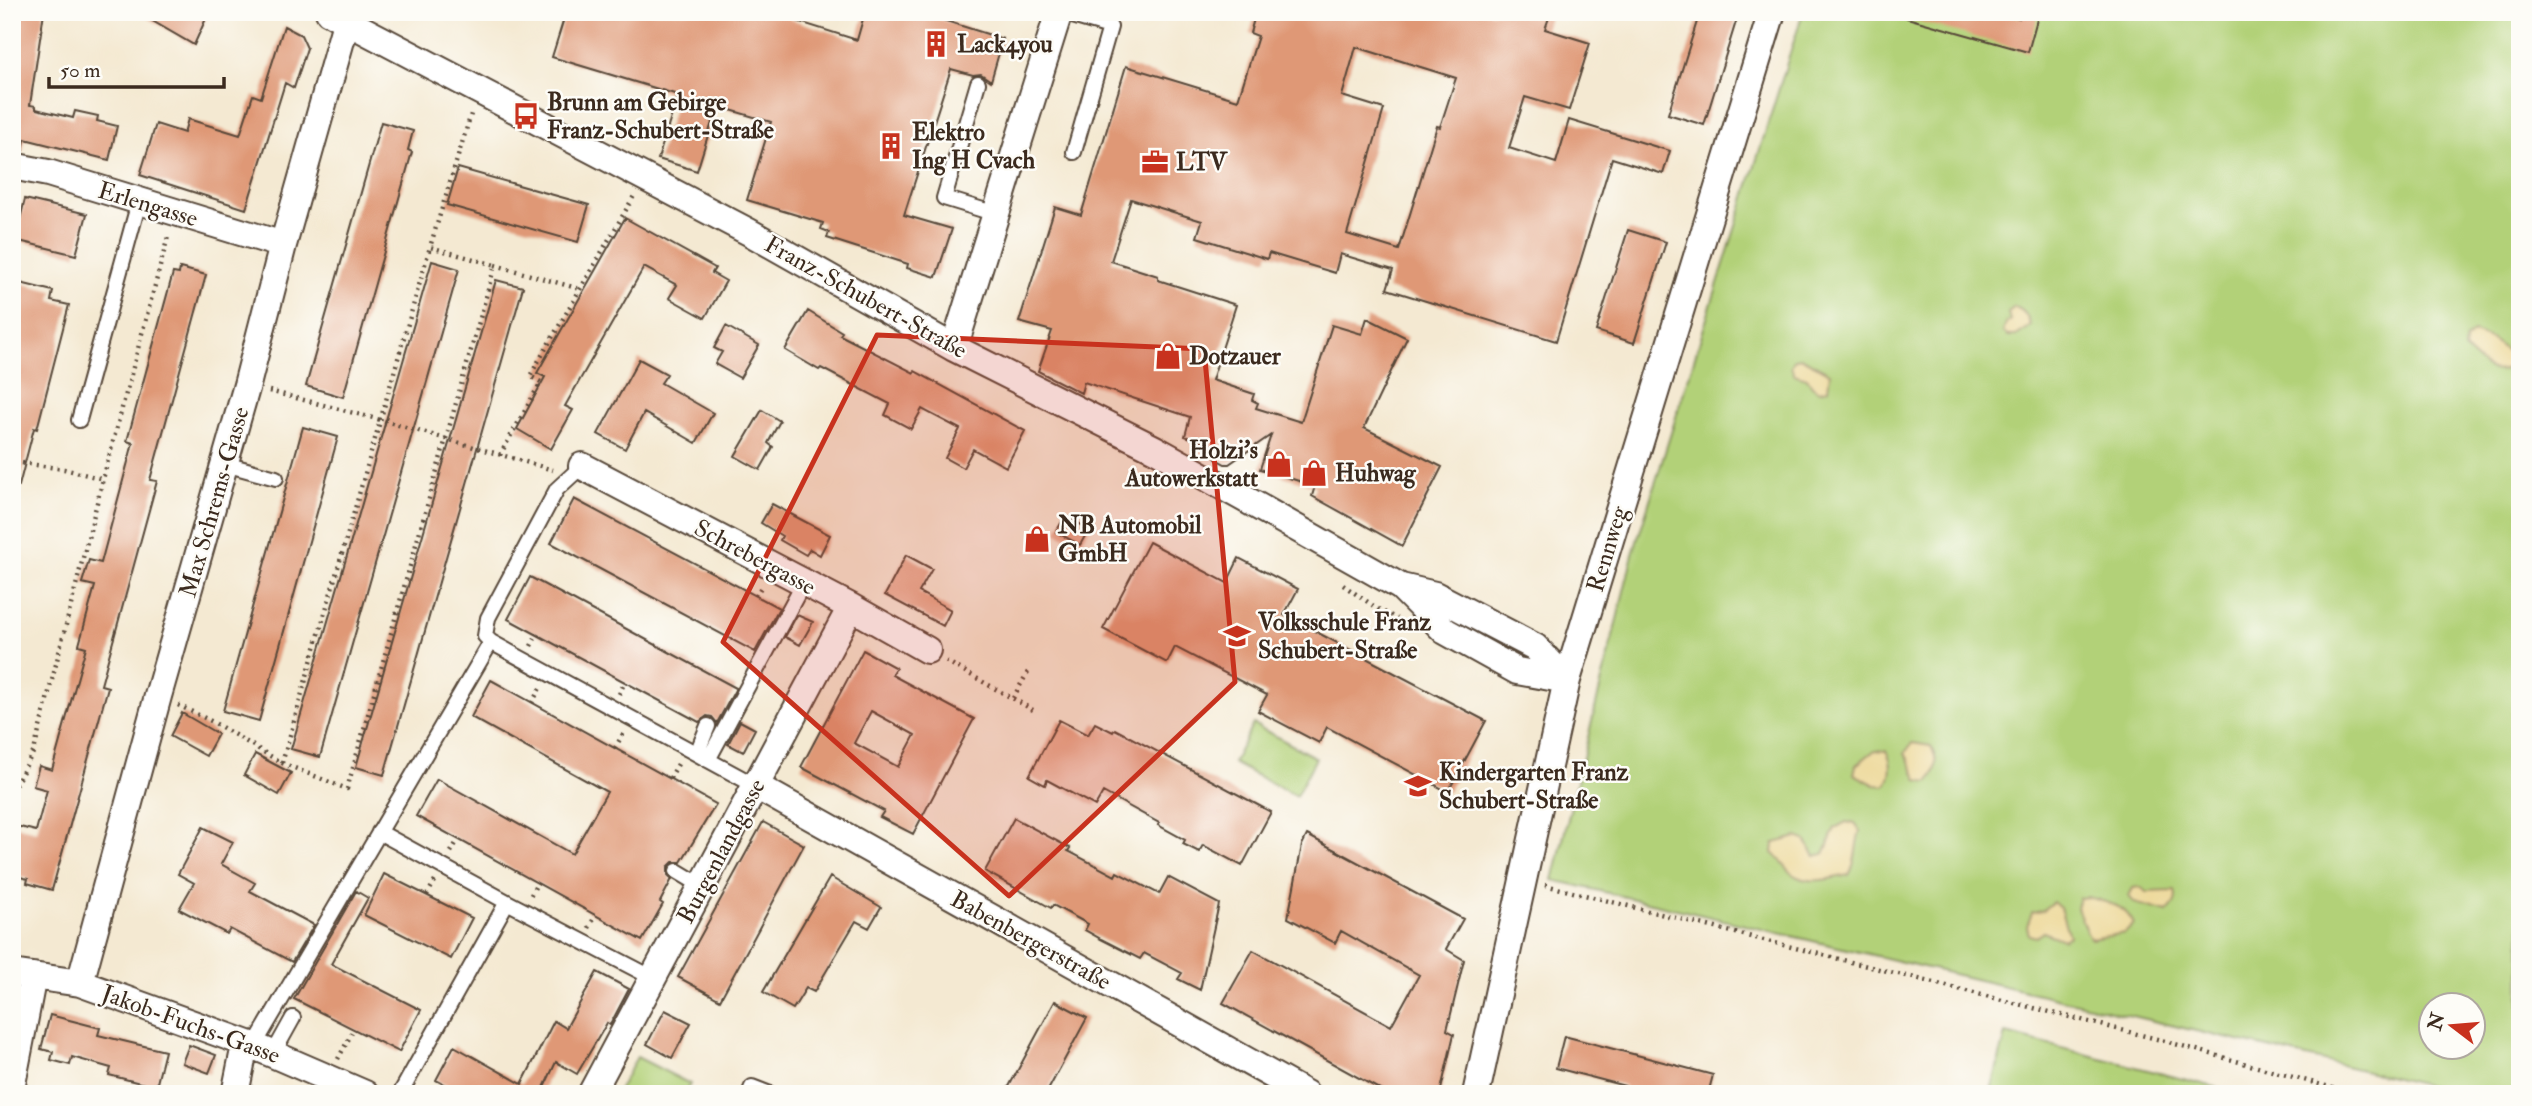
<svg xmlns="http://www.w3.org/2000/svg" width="2532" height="1106" font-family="'IM FELL Double Pica',serif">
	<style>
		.green { fill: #b2d178; stroke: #767e4b; stroke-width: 2; fill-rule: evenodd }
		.sand { fill: #eeda9e; stroke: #94825e; stroke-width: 2 }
		.building { fill: #df9876; fill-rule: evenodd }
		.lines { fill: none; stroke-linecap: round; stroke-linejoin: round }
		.service-casing { stroke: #574739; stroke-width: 18 }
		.minor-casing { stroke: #574739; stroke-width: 30 }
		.path { stroke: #574739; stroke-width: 4.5; stroke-dasharray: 2 5; stroke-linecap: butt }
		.service { stroke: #fff; stroke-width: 14 }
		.minor { stroke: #fff; stroke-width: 26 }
		.marked { fill: #c8321e; fill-opacity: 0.2; stroke: #c8321e; stroke-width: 5; stroke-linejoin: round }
		.labels { text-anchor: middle; stroke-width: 5; stroke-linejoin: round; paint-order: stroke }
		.poi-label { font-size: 24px; font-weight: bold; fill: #3b2a1e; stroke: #fdfcf7; text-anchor: start }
		.street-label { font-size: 24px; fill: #3b2a1e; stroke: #fdfcf7 }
	</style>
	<rect width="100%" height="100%" fill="#fdfcf7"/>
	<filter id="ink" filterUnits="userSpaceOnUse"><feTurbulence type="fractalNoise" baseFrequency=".0143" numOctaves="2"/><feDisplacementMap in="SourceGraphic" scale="14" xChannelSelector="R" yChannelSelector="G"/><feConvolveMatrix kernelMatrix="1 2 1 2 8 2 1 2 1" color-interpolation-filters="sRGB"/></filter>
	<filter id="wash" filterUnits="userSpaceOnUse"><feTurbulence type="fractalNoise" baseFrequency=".00686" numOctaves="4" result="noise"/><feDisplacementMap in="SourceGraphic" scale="28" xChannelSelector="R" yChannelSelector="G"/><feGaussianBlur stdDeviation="1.57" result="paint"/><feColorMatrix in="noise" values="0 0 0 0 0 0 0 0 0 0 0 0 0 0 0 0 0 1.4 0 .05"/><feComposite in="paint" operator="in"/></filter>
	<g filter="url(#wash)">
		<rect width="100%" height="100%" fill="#f4e9d2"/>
		<path class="green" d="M1803 12H2520V1094H2464L1553 880 1633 554ZM2430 1004H2472V1046H2430Z
			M1253 724 1316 758 1296 796 1233 763Z
			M2006 1034 2242 1094H1990Z
			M637 1057 690 1084 685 1094H616Z"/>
		<path class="sand" d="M2014 307C2024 309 2028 317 2031 326L2016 336H2008L2003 332 2006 323 2010 321 2008 313Z
			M2474 333 2492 340 2507 351 2520 347V378L2514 377 2508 369C2486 376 2479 361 2464 349L2465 340Z
			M1802 358 1830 373 1828 389 1819 391 1812 386 1807 378 1794 374 1791 366 1795 359Z
			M1912 743 1931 746C1938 760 1938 771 1928 782L1918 780 1905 753Z
			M1875 750 1886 751C1893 761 1892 777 1885 786L1875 785 1854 774 1856 765Z
			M1846 822 1855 824 1860 831C1855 845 1857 863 1849 875 1833 878 1807 886 1793 874 1786 868 1781 859 1773 853L1774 843 1797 837 1805 840 1815 856 1824 854 1835 828Z
			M2140 887 2147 892 2175 891C2178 901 2173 905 2167 912L2134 903 2129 896 2133 888Z
			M2088 897C2110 904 2123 903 2134 924L2125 933 2091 939C2083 930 2083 918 2076 907L2079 898Z
			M2053 902 2060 908 2069 936 2063 940 2043 932 2036 937 2029 935 2027 926 2032 913 2041 911Z"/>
		<g id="blocks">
			<path class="building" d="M12 12H44L30 105 36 106V109L73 118 75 111 98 116 97 121 117 126 109 160 25 139 23 151 12 150Z
				M137 12H209L194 45Z
				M566 12H793L790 19 857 40 865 12H932L930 16 1003 39 991 81 981 74 973 75 951 69 904 215 952 229 936 277 907 268 908 264 827 238 829 232 821 229 823 223 747 200 771 122 717 106 697 171 658 159 678 95 552 57Z
				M1256 12H1551L1545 29 1590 43 1569 110 1525 97 1509 148 1556 163 1569 120 1670 151 1663 174 1612 158 1556 341 1387 289 1393 270 1340 254 1335 273 1269 253 1267 259 1197 237 1202 221 1131 199 1111 261 1158 276V280L1236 305 1212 380 1254 394 1252 400 1258 403 1256 408 1301 422 1332 325 1362 334 1367 318 1407 338 1364 428 1442 467 1402 546 1312 496 1315 486 1260 469 1271 435 1229 464H1225L1216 459 1210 444 1185 436 1190 417 1084 382 1081 393 1038 371 1052 331 1019 322 1055 207 1081 215 1126 66 1238 100 1258 36 1250 33ZM1356 47 1456 78 1440 127 1437 126 1399 250 1347 234 1384 109 1342 96Z
				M1700 12H1739L1704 125 1668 114Z
				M1908 12H2000L2019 18 2020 12H2039L2028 52 1907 18Z
				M284 26 301 35 307 48 294 88 285 83 246 209 140 175 156 124 184 133 188 119 240 135 253 95 261 98Z
				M381 122 413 131 408 150 412 152 343 397 306 386Z
				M458 168 589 205 578 242 447 205Z
				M25 199 87 214 76 255 15 240Z
				M625 218 715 268 712 273 726 281 705 318 669 298 677 285 644 267 565 406 573 410 551 449 517 429 545 377 537 373Z
				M1628 230 1666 242 1634 343 1596 331Z
				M432 261 459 269 320 757 291 749Z
				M180 268 206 275 150 480 157 481 101 685 108 687 52 890 27 883 28 879 12 875V839L16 826 36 831 47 790 33 786 39 766 52 770 86 647 79 645 95 586 82 583 89 560 101 563 133 443 127 441 173 273 179 274Z
				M496 280 523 287 384 775 356 767Z
				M12 281 53 291 51 301 69 305 37 429 34 428 19 486 12 485Z
				M808 311 842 332 840 335 914 373 915 371 1025 431 1006 467 973 449 963 468 945 458 960 429 922 409 911 429 885 415 890 404 821 368 819 370 785 350Z
				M726 326 759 345 740 378 715 364 722 352 714 348Z
				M639 359 667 374 661 383 713 413 696 443 644 413 625 449 598 434Z
				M762 410 780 421 768 443 773 447 760 470 735 456Z
				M303 427 338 437 259 721 223 711Z
				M574 499 779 608 755 652 551 543Z
				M772 504 830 535 820 555 810 549 806 555 780 540 782 536 761 523Z
				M1065 516 1089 529 1080 545 1056 532Z
				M1149 542 1227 583 1239 558 1298 589 1284 615 1486 721 1448 792 1327 727 1319 743 1258 711 1267 695 1175 647 1167 663 1103 629Z
				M906 555 932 569 919 592 951 610 943 626 885 595Z
				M530 577 736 688 717 723 712 717 707 716 699 722 508 619Z
				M797 615 813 622 800 645 785 637Z
				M863 650 896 668 892 675 974 719 913 834 880 817 884 811 801 767ZM871 711 915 735 898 767 854 743Z
				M491 680 716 804 681 862H673L668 867V875L672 879 660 902 663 904 642 941 416 816 437 779 572 854 607 792 471 717Z
				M182 713 218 734 206 756 170 736Z
				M1059 720 1088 735 1095 723 1113 732 1115 729 1271 812 1242 866 1203 845 1199 852 1183 844 1185 840 1158 825 1159 823 1103 792 1095 806 1047 780 1045 785 1029 776Z
				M740 721 755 729 743 752 728 744Z
				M255 754 291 773 279 795 244 775Z
				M1014 818 1070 848 1068 851 1115 876 1117 872 1159 894 1168 877 1219 904 1200 990 1178 979 1182 973 1144 953 1140 959 1101 939 1085 930 1088 924 1053 905 1051 908 985 871Z
				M763 822 804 845 720 1000 678 977Z
				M203 827 233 842 221 864 255 883 250 891 314 925 292 962 230 929 227 934 179 909 194 883 178 874Z
				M1307 835 1463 919 1446 949 1464 960 1447 1030 1454 1034 1440 1094H1388L1223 1003 1253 950 1391 1026 1419 975 1341 931 1335 943 1288 918 1302 845Z
				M384 874 472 918 451 959 364 915Z
				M830 877 881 907 869 928 856 921 814 992 806 988 793 1009 763 992Z
				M356 891 368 898 331 964 421 1010 399 1052 294 999Z
				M597 972 629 989 610 1025 607 1023 577 1074 556 1062 541 1094H450L447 1086 436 1080 454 1046 522 1084 554 1021 566 1028Z
				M1055 1001 1087 1018 1046 1094H1005Z
				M665 1010 691 1023 672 1058 647 1044Z
				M50 1015 100 1028 98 1035 165 1051 156 1087 109 1075 111 1068 72 1057 70 1065 51 1060 53 1052 41 1049Z
				M1564 1036 1713 1075 1708 1094H1623L1625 1086 1556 1068Z
				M189 1045 216 1055 209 1073 182 1063Z"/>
		</g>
	</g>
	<g filter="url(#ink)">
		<use href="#blocks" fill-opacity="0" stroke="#574739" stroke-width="2"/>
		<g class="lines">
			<defs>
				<path id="service" d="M1059 12 1110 27 1074 152
					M978 83 944 198 996 214
					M79 420 139 202
					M225 464 276 478
					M491 642 485 636 488 618 557 489 582 466
					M697 753 708 726
					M708 760 804 582
					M379 832 507 902 400 1094
					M677 871 702 886
					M507 902 653 978
					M254 1046 491 642 756 786
					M273 1054 293 1018
					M749 1094 752 1087 770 1094"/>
				<path id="minor" d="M329 12 749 232 954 348 1155 449 1245 499 1401 587 1445 631 1517 671 1567 680
					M12 166 48 173 283 245
					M954 348 1059 12
					M582 466 851 607 927 650
					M1401 587 1435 595 1535 647 1567 680
					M756 786 1306 1094
					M12 973 80 983 254 1046 365 1094
					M80 983 158 696 247 385 283 245 349 12
					M12 1084 33 976
					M235 1094 245 1045
					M591 1094 851 607
					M1476 1094 1567 680 1772 12"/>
			</defs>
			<use href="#service" class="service-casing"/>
			<use href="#minor" class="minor-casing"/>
			<path class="path" d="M495 265 580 289
				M269 391 381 420 553 470
				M500 455 541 382 530 376 634 196
				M15 462 64 469 103 479
				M1343 585 1378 609 1397 619
				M756 596 762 585
				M531 646 537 635
				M946 661 1033 710
				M619 694 625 682
				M1013 698 1029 670
				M532 703 540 688
				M178 705 213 722 282 763 347 789 495 265 430 247 471 114
				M615 748 623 734
				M282 763 430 247
				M670 778 678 764
				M12 791 34 751 103 479 169 233
				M451 852 458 840
				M1545 885 2161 1040 2354 1094
				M427 895 435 881
				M531 895 537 883
				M589 928 595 916
				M338 1059 354 1029"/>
			<use href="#service" class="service"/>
			<use href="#minor" class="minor"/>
		</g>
	</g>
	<path class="marked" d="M877 335 1204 349 1235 682 1009 896 723 642Z"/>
	<defs>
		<symbol id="building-bare" viewBox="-9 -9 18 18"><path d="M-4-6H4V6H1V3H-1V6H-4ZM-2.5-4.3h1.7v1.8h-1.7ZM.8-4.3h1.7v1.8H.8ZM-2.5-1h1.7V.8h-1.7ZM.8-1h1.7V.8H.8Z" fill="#c8321e" stroke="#fdfcf7" stroke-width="2.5" paint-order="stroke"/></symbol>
		<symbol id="bus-bare" viewBox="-9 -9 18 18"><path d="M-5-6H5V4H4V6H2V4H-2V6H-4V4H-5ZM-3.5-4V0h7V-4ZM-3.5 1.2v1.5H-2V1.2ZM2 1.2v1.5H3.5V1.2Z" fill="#c8321e" stroke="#fdfcf7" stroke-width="2.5" paint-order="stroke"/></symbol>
		<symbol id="office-bare" viewBox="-9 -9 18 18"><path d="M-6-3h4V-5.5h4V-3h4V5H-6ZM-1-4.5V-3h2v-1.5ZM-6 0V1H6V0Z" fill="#c8321e" stroke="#fdfcf7" stroke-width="2.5" paint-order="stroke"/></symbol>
		<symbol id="shop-bare" viewBox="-9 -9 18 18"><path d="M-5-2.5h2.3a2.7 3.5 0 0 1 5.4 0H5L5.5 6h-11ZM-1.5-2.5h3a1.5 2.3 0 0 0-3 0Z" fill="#c8321e" stroke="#fdfcf7" stroke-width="2.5" paint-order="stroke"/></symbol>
		<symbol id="school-bare" viewBox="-9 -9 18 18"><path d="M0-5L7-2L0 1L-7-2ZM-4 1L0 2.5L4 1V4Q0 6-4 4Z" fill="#c8321e" stroke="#fdfcf7" stroke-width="2.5" paint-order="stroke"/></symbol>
	</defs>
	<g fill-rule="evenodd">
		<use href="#building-bare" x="917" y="25" width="38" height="38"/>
		<use href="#bus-bare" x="507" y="97" width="38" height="38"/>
		<use href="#building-bare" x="872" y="127" width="38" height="38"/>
		<use href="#office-bare" x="1136" y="143" width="38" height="38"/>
		<use href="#shop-bare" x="1149" y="337" width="38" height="38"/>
		<use href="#shop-bare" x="1260" y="445" width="38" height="38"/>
		<use href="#shop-bare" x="1295" y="454" width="38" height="38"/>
		<use href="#shop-bare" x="1018" y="520" width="38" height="38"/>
		<use href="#school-bare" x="1218" y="617" width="38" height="38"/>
		<use href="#school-bare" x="1399" y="767" width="38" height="38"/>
	</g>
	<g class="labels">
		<g class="poi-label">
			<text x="957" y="52">Lack4you</text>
			<text x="547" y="110">Brunn am Gebirge<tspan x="547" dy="28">Franz-Schubert-Straße</tspan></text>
			<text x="912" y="140">Elektro<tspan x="912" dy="28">Ing H Cvach</tspan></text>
			<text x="1176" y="170">LTV</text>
			<text x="1189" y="364">Dotzauer</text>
			<text x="1258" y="458" text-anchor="end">Holzi's<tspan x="1258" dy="28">Autowerkstatt</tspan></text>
			<text x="1335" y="481">Huhwag</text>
			<text x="1058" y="533">NB Automobil<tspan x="1058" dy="28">GmbH</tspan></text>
			<text x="1258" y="630">Volksschule Franz<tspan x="1258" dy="28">Schubert-Straße</tspan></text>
			<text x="1439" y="780">Kindergarten Franz<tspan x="1439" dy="28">Schubert-Straße</tspan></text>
		</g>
		<g class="street-label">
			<text transform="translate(148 204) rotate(17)" y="8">Erlengasse</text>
			<text transform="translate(866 297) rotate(29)" y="8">Franz-Schubert-Straße</text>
			<text transform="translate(214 502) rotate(-74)" y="8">Max Schrems-Gasse</text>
			<text transform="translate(1607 549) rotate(-73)" y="8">Rennweg</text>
			<text transform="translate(755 557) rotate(28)" y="8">Schrebergasse</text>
			<text transform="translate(721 851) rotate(-62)" y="8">Burgenlandgasse</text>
			<text transform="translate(1031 940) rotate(29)" y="8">Babenbergerstraße</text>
			<text transform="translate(191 1024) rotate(20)" y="8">Jakob-Fuchs-Gasse</text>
		</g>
	</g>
	<rect width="2532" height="1106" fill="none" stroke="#fdfcf7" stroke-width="42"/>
	<g transform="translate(2452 1026) rotate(286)"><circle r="33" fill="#fdfcf7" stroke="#afa8a0" stroke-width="2"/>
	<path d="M0-5L12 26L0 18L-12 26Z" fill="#c8321e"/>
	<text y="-10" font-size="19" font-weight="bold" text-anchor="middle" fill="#3b2a1e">N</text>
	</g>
	<path d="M49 77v10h175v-10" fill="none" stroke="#3b2a1e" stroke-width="3.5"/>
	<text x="60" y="77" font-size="21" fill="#3b2a1e" stroke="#fdfcf7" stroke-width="5" paint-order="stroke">50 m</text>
</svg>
